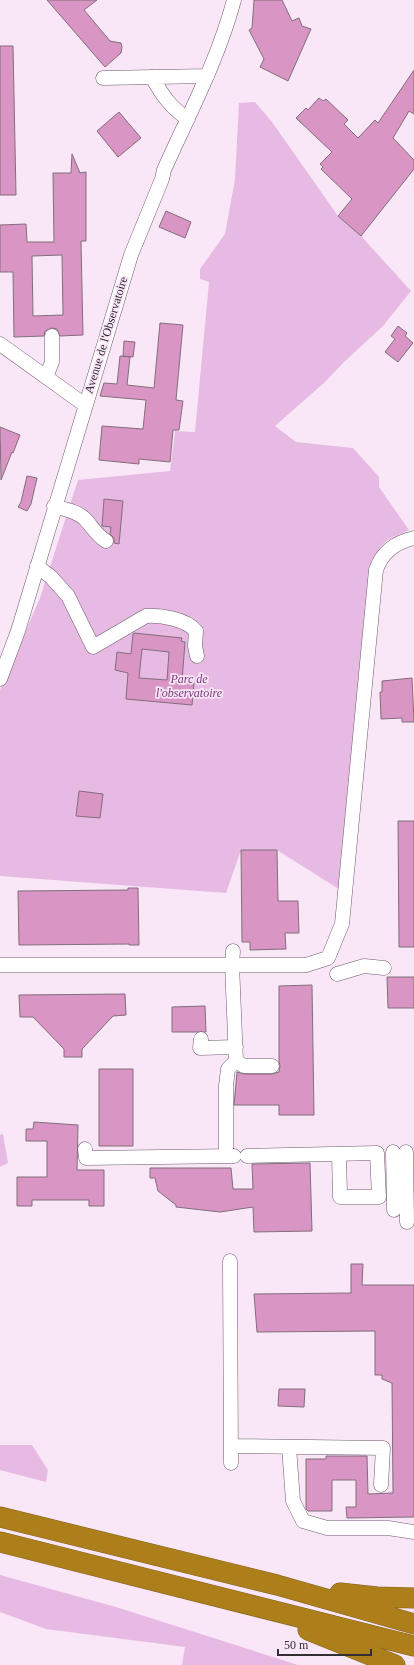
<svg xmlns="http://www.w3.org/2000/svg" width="414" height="1665" font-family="'Times New Roman',serif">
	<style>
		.green { fill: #e7bae4 }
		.building { fill: #d995c3; stroke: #826e7b; fill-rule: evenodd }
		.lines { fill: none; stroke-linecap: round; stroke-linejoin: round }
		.minor-casing { stroke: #6c5c6b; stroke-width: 15 }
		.highway-casing { stroke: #836223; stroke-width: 21 }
		.minor { stroke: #fff; stroke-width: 14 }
		.highway { stroke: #ad7f1a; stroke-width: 20 }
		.labels { text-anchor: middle; stroke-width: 3.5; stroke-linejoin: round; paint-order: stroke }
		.street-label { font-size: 12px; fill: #342d34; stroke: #f9e6f7 }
		.park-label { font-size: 12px; font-style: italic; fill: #7a3679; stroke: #f9e6f7 }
	</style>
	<rect width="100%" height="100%" fill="#f9e6f7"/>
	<path class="green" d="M255 102 272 122 338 216 361 236 411 291 383 326 344 362 325 382 275 426 296 442 353 448 379 477V487L409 530C384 541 378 542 372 571L345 893 277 850H241L226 893 0 876V690L40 598 78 480 170 471 175 431 195 432 209 282 200 279V269L225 234 235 179 239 103Z
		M3 1134 8 1163 0 1167V1135Z
		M0 1445H32L48 1470 46 1482 0 1470Z
		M0 1575 116 1607 298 1665H182L185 1647 46 1629 0 1612Z"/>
	<path class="building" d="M47 0H97L84 10 110 41 121 43 122 47 121 53 105 67Z
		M254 0H282L292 21 299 18 302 26 311 29 288 81 260 67 264 59 249 30 252 28Z
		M0 46H13L16 195H0Z
		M414 70V114L409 111 393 138 414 160V169L361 236 338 216 352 199 321 169 323 167 320 164 332 152 296 118 306 108 308 110 319 98 323 101 326 99 348 120 344 124 358 138 375 120 378 123Z
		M119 112 141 138 118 157 97 131Z
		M72 154 80 173 86 172V241H81L83 335 60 336 57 329 52 328 45 331 44 336 14 337 13 272H0V225L26 224 27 242H54L53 173H71ZM62 255 63 315 33 316 32 256Z
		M166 211 191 222 185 238 159 227Z
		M160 323 183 325 176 400 183 401 179 430H173L170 462 139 459V464L99 460 102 426 143 429 146 400 100 396 104 383 117 384 120 356 130 357 127 385 154 388Z
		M398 326 407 333 405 336 413 343 398 362 385 352 395 339 391 336Z
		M124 341 135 342 133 357 123 356Z
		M0 427 20 435 13 453 12 452 1 480Z
		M27 476 37 478 31 504 27 511 18 507 21 502Z
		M104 499 123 501 119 544 114 543V538L110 534 111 527 102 526Z
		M134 633 182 638 181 641 185 642 182 681 194 682 192 705 126 699 128 673 115 670 117 652 131 654 133 634ZM142 649 169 652 167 680 139 678Z
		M412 678 414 722H402V718L381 719 380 692H382V681Z
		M79 791 103 794 100 818 76 816Z
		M398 821H414V947H399Z
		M241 850H277L278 901H298L299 933H285L286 949 250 950V942H242Z
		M128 888H138L139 945H129V944L19 945 18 891 128 890Z
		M387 977H414V1008H388Z
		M312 985 314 1115H279V1105H234L237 1072 244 1074H272L279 1072 280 1066 279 1061V986Z
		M125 994 126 1015 113 1016 82 1049V1057H64V1049L33 1017H20L19 995Z
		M205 1006 206 1032H172V1007Z
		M99 1069H133V1146H99Z
		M34 1122 78 1125 77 1170H104V1206H89V1200H32V1206H17V1177H47V1141H26V1129H33Z
		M310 1163 312 1231 254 1232 253 1207 220 1212 176 1207V1205L158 1191 155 1178H150V1168H231L233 1189H253L252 1164Z
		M351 1264H363L362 1285H414V1517L347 1518 346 1507H356V1480H332V1511H308L306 1509V1459H326V1456H367L368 1494 393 1493 392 1383 382 1379V1375H375V1331L257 1332 254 1294 351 1293Z
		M279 1389H305L304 1407 278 1406Z"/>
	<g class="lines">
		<defs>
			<path id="minor" d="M152 77C162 95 171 108 188 119
				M103 78 207 76
				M0 344 85 405
				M46 377 52 362V336
				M54 506C64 509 76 511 84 518 92 526 96 535 106 541
				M37 566 51 577 68 596 93 647 146 616C161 615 186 619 196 631L195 646 197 656
				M0 679 18 631 131 255 162 179 164 170C189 114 218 60 234 0
				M0 965H306L328 958 342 924 376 570C382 552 396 542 414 538
				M337 974 364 966 384 968
				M201 1039 200 1048 236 1047
				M236 1061 244 1066H272
				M85 1149 86 1158 234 1156
				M393 1152 394 1210
				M406 1152 407 1222
				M226 1156V1086L228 1069 236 1061 232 964 233 951
				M247 1156 377 1153 379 1197H340L339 1154
				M230 1261 231 1463
				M231 1446 383 1448 381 1485
				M289 1447 293 1501 303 1521 327 1528H388L414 1532"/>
			<path id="highway" d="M0 1517 277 1585 414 1624
				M0 1542 414 1646
				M340 1593 377 1597 414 1598
				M308 1630 395 1665"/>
		</defs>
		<use href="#minor" class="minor-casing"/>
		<use href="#highway" class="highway-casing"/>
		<use href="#minor" class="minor"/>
		<use href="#highway" class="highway"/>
	</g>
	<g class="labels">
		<g class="street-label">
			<text transform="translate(106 335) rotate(-73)" y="4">Avenue de l'Observatoire</text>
		</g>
		<g class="park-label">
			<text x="189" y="683">Parc de<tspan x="189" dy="14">l'observatoire</tspan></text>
		</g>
	</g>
	<path d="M278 1649v6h93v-6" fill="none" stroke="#342d34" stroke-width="2"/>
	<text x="284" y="1649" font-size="12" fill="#342d34" stroke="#f9e6f7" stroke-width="3" paint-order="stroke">50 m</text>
</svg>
